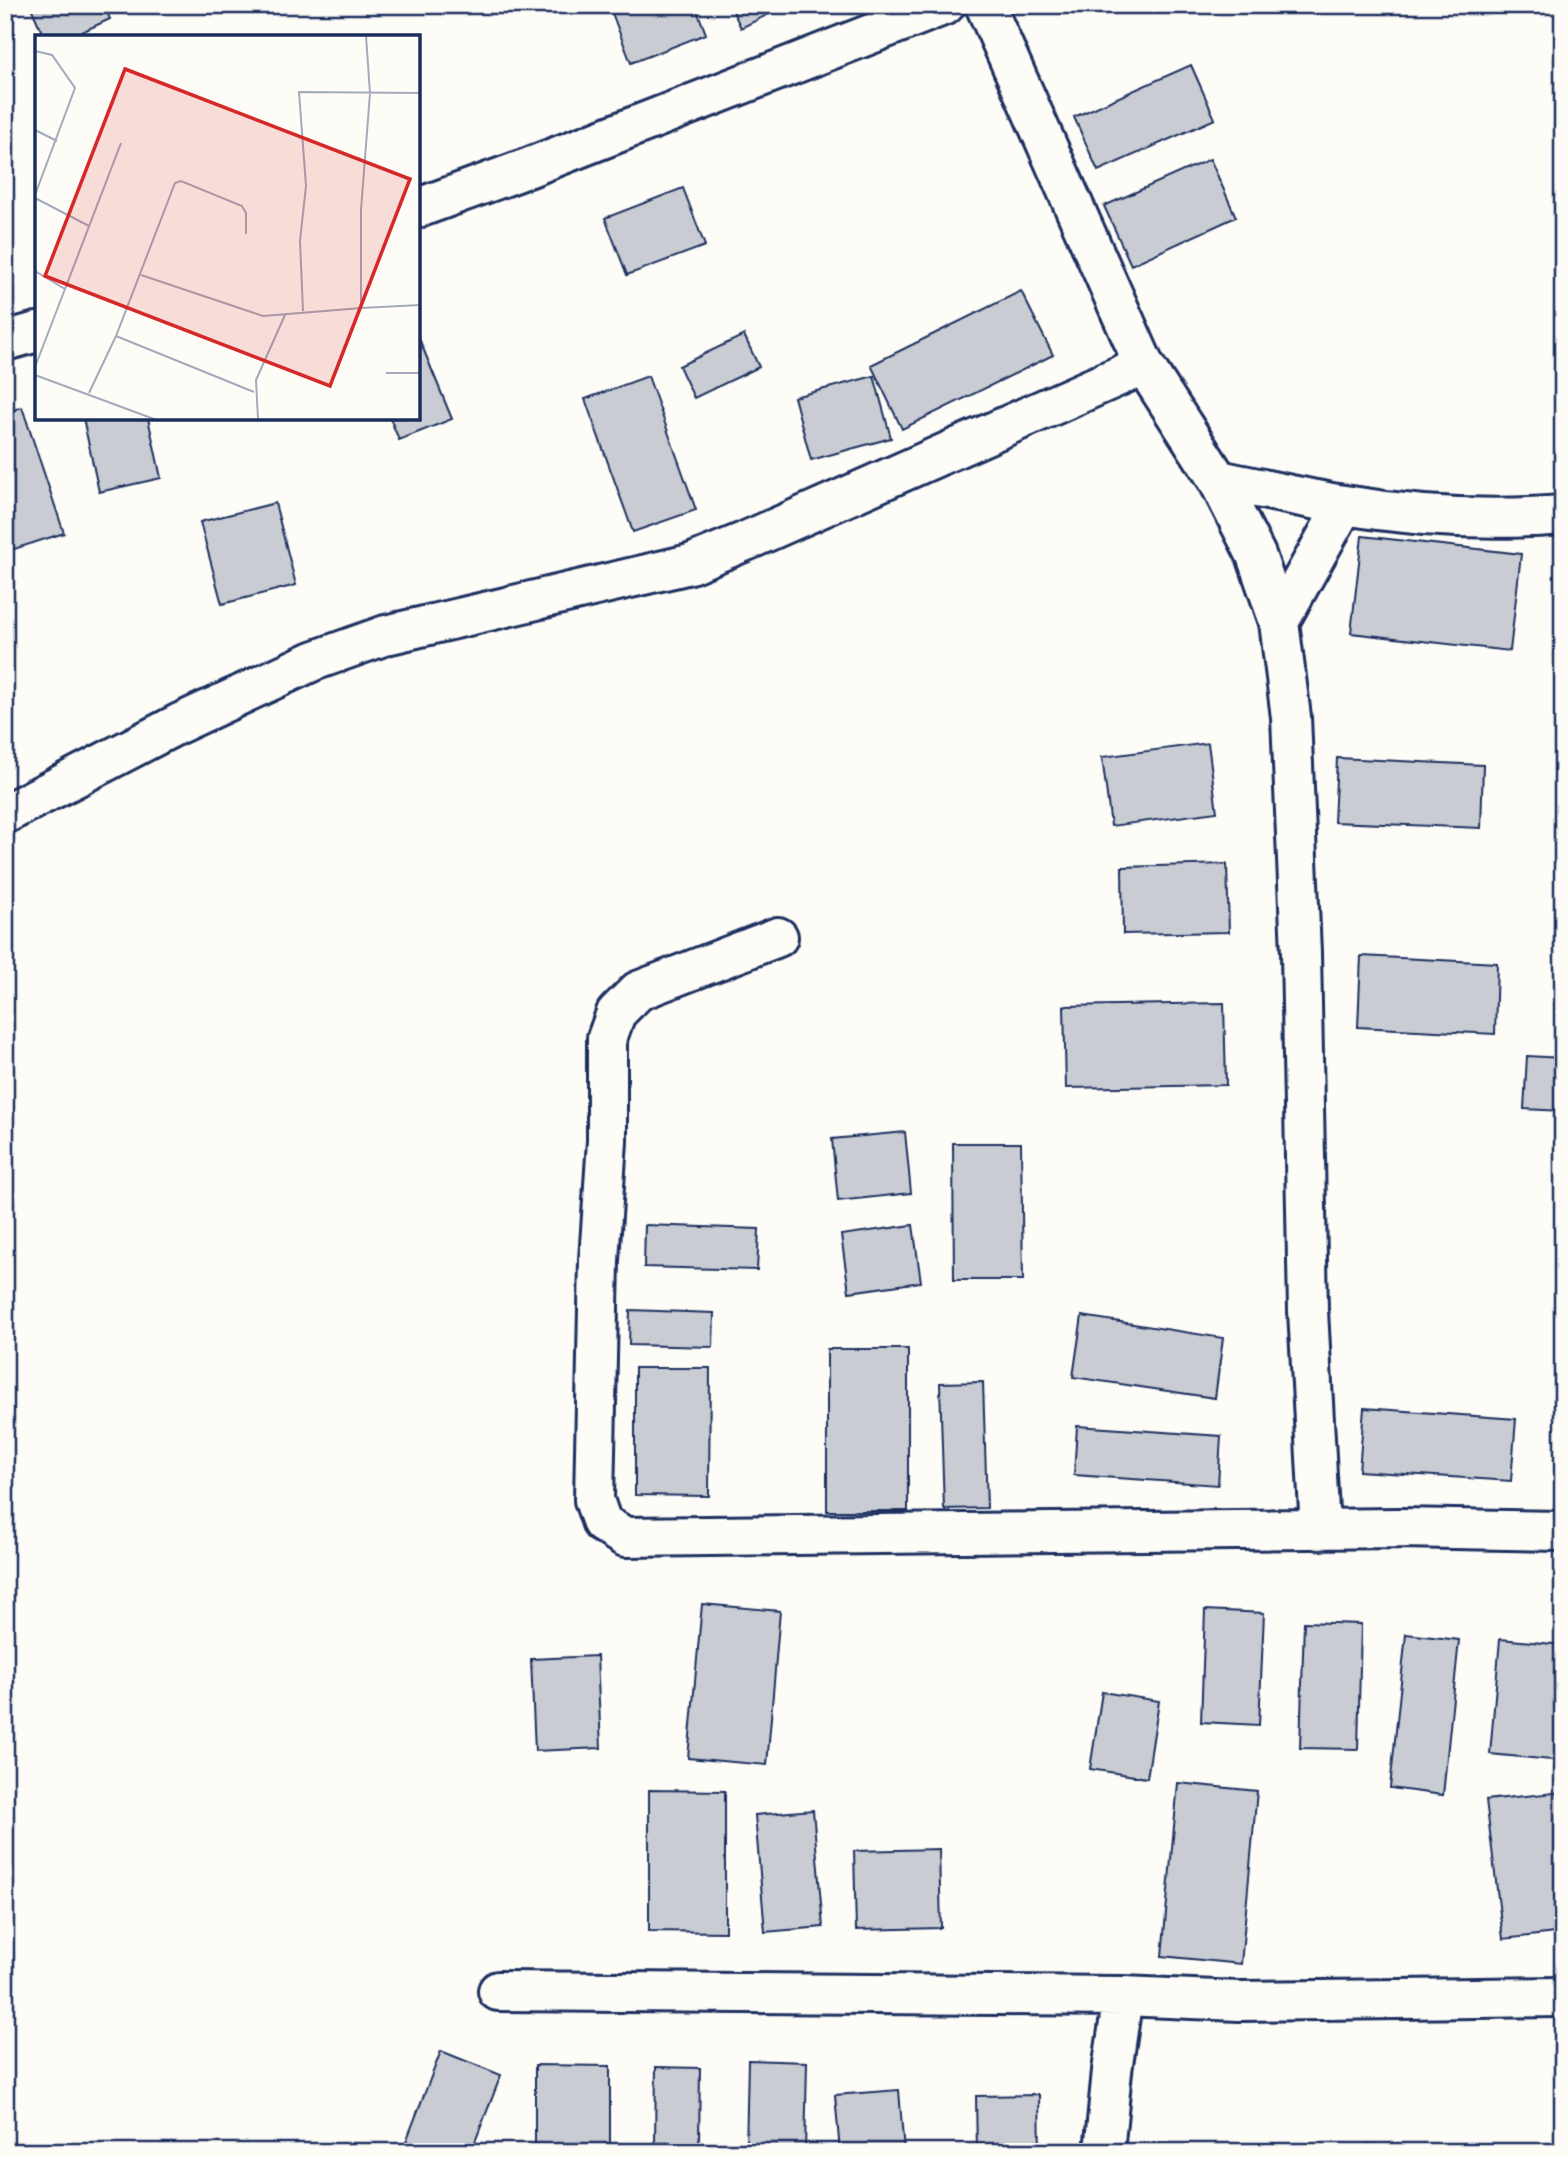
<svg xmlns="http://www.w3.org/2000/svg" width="1568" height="2157" font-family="'Balsamiq Sans',sans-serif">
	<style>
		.building { fill: #c9ccd3; stroke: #1b2f5e; stroke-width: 2 }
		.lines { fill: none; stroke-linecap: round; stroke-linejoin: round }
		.minor-casing { stroke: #1b2f5e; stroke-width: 44 }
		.minor { stroke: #fdfcf7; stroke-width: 38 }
		.inset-road { fill: none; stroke: #a3aaba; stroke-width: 2 }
		.view { fill: #d62828; fill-opacity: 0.15; stroke: #d62828; stroke-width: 3.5 }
		.inset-edge { fill: none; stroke: #1b2f5e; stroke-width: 3.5 }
	</style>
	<rect width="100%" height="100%" fill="#fdfcf7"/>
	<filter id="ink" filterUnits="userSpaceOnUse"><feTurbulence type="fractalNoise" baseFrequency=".0143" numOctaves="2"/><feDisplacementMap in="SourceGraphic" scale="14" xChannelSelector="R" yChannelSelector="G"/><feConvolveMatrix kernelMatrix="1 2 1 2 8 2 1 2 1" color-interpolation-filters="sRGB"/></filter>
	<g filter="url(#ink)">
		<path class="building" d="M30 5H104L110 19 71 37H44Z
			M609 5H695L706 34 631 63Z
			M730 5H787L741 28Z
			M1191 65 1215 119 1098 171 1074 117Z
			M1210 159 1236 217 1131 265 1104 206Z
			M683 188 705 246 627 275 605 218Z
			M1021 291 1053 355 902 429 871 365Z
			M744 335 759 367 694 398 679 366Z
			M418 336 452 419 399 440 390 418H418Z
			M648 376 696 510 633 532 585 399Z
			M874 376 891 438 811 460 794 397Z
			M22 407 64 533 5 552V413Z
			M83 418H148L161 478 99 492Z
			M275 503 296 585 222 604 200 522Z
			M1362 536 1521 554 1510 651 1351 633Z
			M1208 743 1217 812 1111 826 1102 757Z
			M1337 758 1483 765 1481 828 1334 822Z
			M1227 864 1229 932 1123 934 1122 867Z
			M1361 956 1497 963 1495 1034 1358 1027Z
			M1224 1003 1226 1085 1066 1088 1064 1006Z
			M1527 1056 1563 1058V1111L1524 1109Z
			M905 1132 911 1193 838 1201 832 1139Z
			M953 1143H1021L1023 1280H954Z
			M645 1225 759 1229 757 1270 644 1267Z
			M913 1225 921 1282 849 1292 841 1235Z
			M630 1310 714 1313 713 1347 629 1345Z
			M1082 1316 1223 1338 1215 1398 1073 1377Z
			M827 1349H908V1511H827Z
			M635 1368H710L709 1496 635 1495Z
			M983 1382 987 1508 944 1509 940 1383Z
			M1364 1408 1516 1419 1511 1481 1359 1471Z
			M1077 1426 1221 1436 1218 1485 1074 1475Z
			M702 1604 780 1611 767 1765 688 1758Z
			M1205 1610 1264 1613 1259 1725 1201 1722Z
			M1304 1622 1361 1624 1358 1749 1300 1748Z
			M1406 1634 1459 1640 1443 1795 1390 1788Z
			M1500 1639 1563 1645 1561 1761 1490 1754Z
			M597 1656 601 1748 535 1751 531 1659Z
			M1102 1692 1159 1701 1147 1778 1090 1769Z
			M1178 1783 1257 1791 1241 1964 1162 1956Z
			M649 1790 725 1791V1932L649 1931Z
			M1563 1792V1932L1503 1939 1486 1800Z
			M813 1810 823 1927 765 1932 755 1815Z
			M939 1849 941 1928 856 1930 854 1851Z
			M441 2051 501 2075 471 2152H402Z
			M748 2060 807 2062 805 2152H746Z
			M535 2065 610 2066V2152H535Z
			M656 2067 700 2068 699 2144 655 2143Z
			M899 2090 904 2152H840L835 2095Z
			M1039 2095 1040 2152H977L976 2096Z
			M1368 2144 1408 2152H1367Z"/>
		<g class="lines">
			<defs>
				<path id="minor" d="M985 5 1144 365 1218 480 1256 555 1279 622 1291 717 1301 953 1308 1311 1320 1530
					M418 208 530 167 945 5
					M5 341 37 332
					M1218 480C1260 488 1302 498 1344 505 1416 517 1491 521 1563 515
					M1279 622 1344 505
					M5 814 178 724 313 661 386 635 690 564 746 541 1144 365
					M778 937 638 991 616 1013 607 1038V1141L599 1260 594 1500 602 1523 625 1537 1400 1528 1563 1531
					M498 1991 1123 1996 1239 2001 1563 1997
					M1104 2152 1112 2071 1123 1996"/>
			</defs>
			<use href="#minor" class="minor-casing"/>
			<use href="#minor" class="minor"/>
		</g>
	</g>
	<g transform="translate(35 35)">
		<rect width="385" height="385" fill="#fdfcf7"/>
		<path class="inset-road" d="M0 16 17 20 40 53 0 160M0 95 22 106M0 163 54 191M0 236 30 254 86 108M106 240 228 281 326 273V175L335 58 331 1M326 273 385 270M268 276 265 206 271 151 264 57 385 58M81 301 219 357M0 332 30 254M351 338H385M0 340 119 384M54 358 81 301 140 148 146 146 207 171 211 178V199M223 384 221 345 250 280"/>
		<path class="view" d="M90 34 375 144 295 351 10 241Z"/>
		<rect width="385" height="385" class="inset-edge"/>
	</g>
	<rect width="1568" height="2157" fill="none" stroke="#fdfcf7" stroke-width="28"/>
	<rect x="14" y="14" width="1540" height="2129" fill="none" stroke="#1b2f5e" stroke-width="2.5" filter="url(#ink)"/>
</svg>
